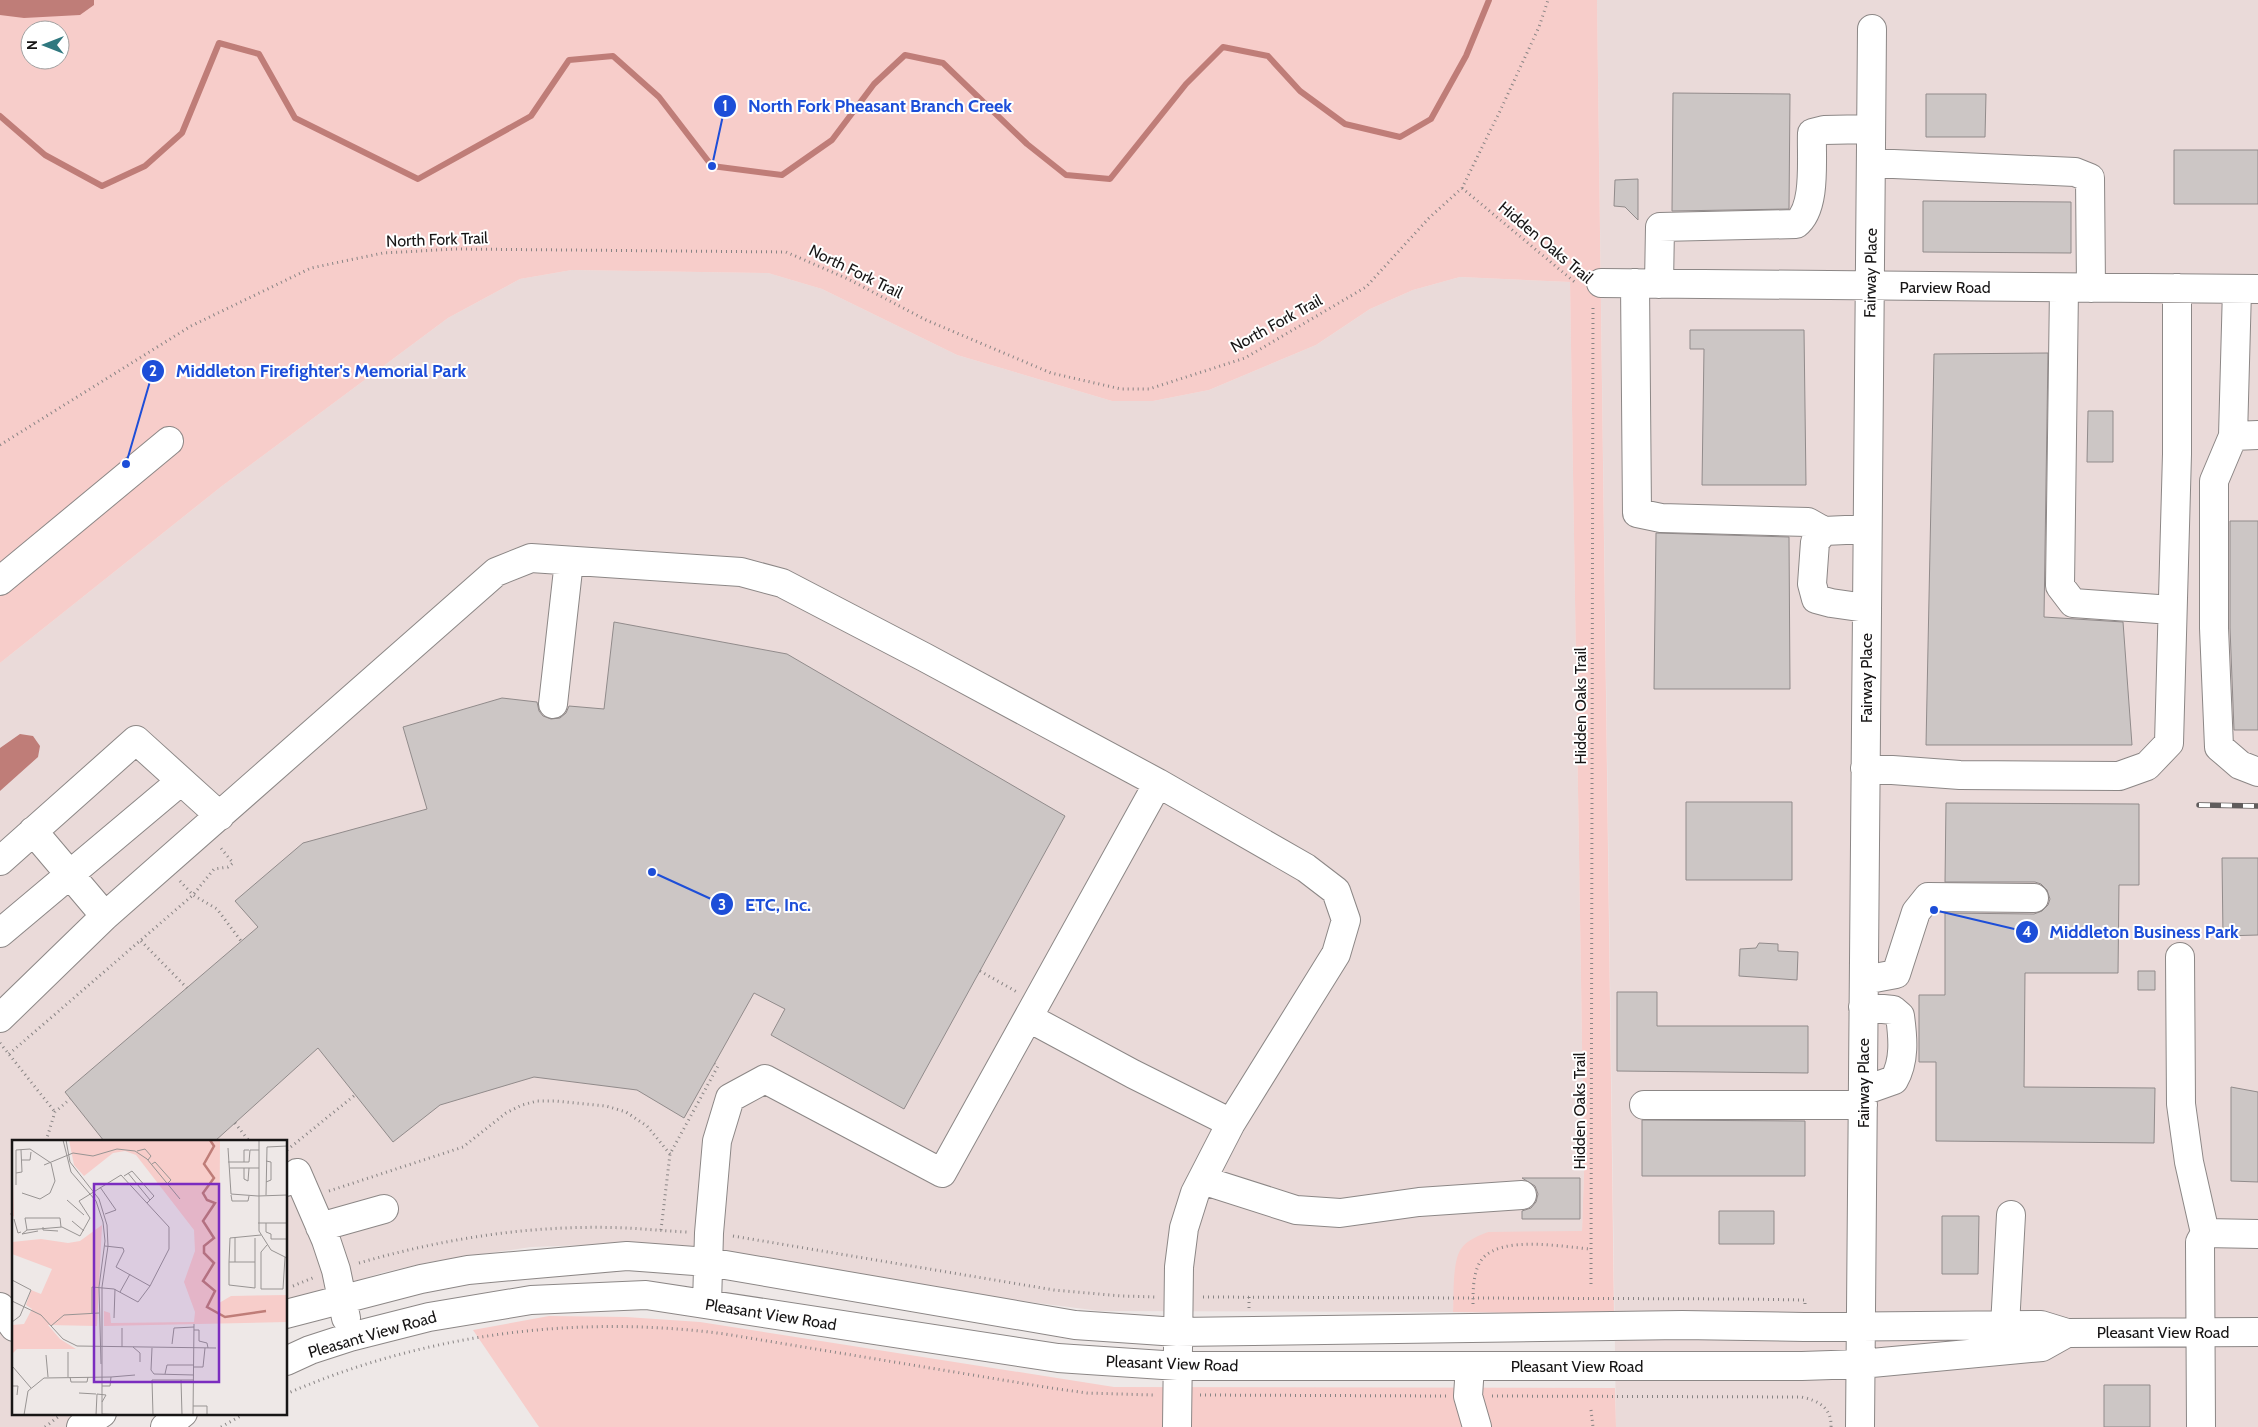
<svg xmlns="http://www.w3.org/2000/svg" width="2258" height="1427" font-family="Cabin,sans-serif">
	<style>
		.built { fill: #eadad9 }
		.green { fill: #f7cdca; fill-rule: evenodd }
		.water { fill: #bf7d78 }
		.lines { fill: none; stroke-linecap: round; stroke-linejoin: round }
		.stream { stroke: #bf7d78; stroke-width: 6 }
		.building { fill: #ccc6c5; stroke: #918b8b }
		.minor-casing { stroke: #8c8786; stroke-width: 30 }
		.path { stroke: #888484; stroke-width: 3; stroke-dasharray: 1 4; stroke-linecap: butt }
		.minor { stroke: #fff; stroke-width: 28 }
		.rail-casing { stroke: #605c5c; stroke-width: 5.5 }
		.rail { stroke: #fff; stroke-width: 4; stroke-dasharray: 11; stroke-linecap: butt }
		.labels { text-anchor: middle; stroke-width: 4; stroke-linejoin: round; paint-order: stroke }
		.street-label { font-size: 16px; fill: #171515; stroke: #fff }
		.inset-river { fill: none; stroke: #bf7d78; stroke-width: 2.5 }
		.inset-road { fill: none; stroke: #989493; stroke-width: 1 }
		.view { fill: #7b2cbf; fill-opacity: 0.15; stroke: #7b2cbf; stroke-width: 2.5 }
		.inset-edge { fill: none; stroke: #171515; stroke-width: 2.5 }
		.leader { fill: none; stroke: #1d4ed8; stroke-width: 2 }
		.callout-dot { fill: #1d4ed8; stroke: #fff; stroke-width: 2 }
		.mark-label { font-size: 15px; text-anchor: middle; font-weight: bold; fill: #fff }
		.callout-label { font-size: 18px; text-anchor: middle; font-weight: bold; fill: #1d4ed8; stroke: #fff; stroke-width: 4; stroke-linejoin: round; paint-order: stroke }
	</style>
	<rect width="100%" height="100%" fill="#eee8e7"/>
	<path class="built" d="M1597 0H2258V1427H1616Z
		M572 270 768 273 822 289 957 355 1112 401H1153L1209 390 1316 345 1370 309 1413 290 1460 277 1570 282 1584 1171 1582 1232H1488L1457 1262 1453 1312 1100 1311 990 1297 730 1252 643 1243 531 1247 430 1262 381 1273 286 1305V1141H14V1413H85L67 1427H0V663L222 486 448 318 520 279Z"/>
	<path class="green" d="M0 0H1597L1614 1314 1453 1312C1454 1296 1452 1262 1461 1249 1467 1240 1478 1236 1488 1232L1582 1231 1584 1171 1570 282 1460 277 1413 290 1370 309 1316 345 1209 390 1153 401H1112L957 355 822 289 768 273 572 270 520 279 448 318 222 486 0 663ZM30 30H60V60H30Z
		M549 1316 626 1317 700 1322 1114 1387 1615 1388 1616 1427H539L473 1330Z"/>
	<path class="water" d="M0 0H94V5L80 15 24 18 0 15Z
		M20 734 33 736 40 746 38 757 0 791V748Z"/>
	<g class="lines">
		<path class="stream" d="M0 116 45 155 102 186 145 166 182 133 219 43 259 54 295 118 418 179 531 116 569 60 613 56 659 97 712 166 782 175 832 140 874 84 905 55 943 63 1027 144 1066 175 1110 179 1186 84 1223 47 1268 56 1300 91 1345 124 1400 137 1431 119 1466 56 1489 0"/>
	</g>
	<path class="building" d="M1673 93 1790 94 1789 209 1672 211Z
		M1926 94H1986L1985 137H1926Z
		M2174 150H2258V204H2174Z
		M1638 179V220L1625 207 1614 206 1615 180Z
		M1923 201 2071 202V253L1923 252Z
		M1690 330H1804L1806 485H1702L1704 349H1690Z
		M2048 353 2044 617 2123 622 2132 745H1926L1934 354Z
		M2088 411H2113V462H2087Z
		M2230 521H2258V730H2234L2230 628Z
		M1656 533 1789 537 1790 689H1654Z
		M614 622 787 654 1065 816 904 1109 771 1035 785 1009 754 993 684 1118 637 1090 534 1077 440 1105 393 1142 318 1048 215 1141H104L65 1092 258 927 235 901 303 843 427 809 403 727 502 698 537 702 539 711 543 716 551 719 560 718 566 713 569 706 604 709Z
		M1686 802H1792V880H1686Z
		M1946 803 2139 804V885H2119L2118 973H2025L2024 1087 2155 1088 2154 1143 1936 1141V1062H1919V995H1945V913L2034 914 2042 911 2048 905 2050 899 2047 890 2041 884 2035 882H1945Z
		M2222 858H2258V935L2223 936Z
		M1759 943 1778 944V951L1798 952 1797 980 1739 976 1740 949 1756 948Z
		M2138 971H2155V990H2138Z
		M1617 992H1657V1026H1808V1073L1617 1071Z
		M2231 1087 2258 1092V1182L2231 1181Z
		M1642 1120 1805 1121V1176H1642Z
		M1522 1178H1580V1219H1522V1211L1531 1208 1536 1202 1538 1194 1535 1186Z
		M1719 1211H1774V1244H1719Z
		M1942 1216H1979L1978 1274H1942Z
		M2104 1385H2150V1427H2104Z"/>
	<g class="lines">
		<defs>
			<path id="minor" d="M1871 163 2075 172 2090 178 2091 288
				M1601 283 2258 289
				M1635 283 1637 513 1661 518 1808 522 1824 531
				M1659 284 1660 227 1796 224C1817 208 1811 158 1812 133L1824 130 1871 129
				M2064 288 2060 586 2073 603 2172 610
				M2237 289 2233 436 2258 435
				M2233 436 2214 481V628L2219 747 2240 765 2258 772
				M0 581 169 441
				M1866 608 1831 603 1816 599 1812 584 1815 542 1824 531 1867 529
				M553 704 569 561
				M1865 768 1960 775 2119 776 2147 766 2169 743 2177 454V288
				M1158 783 1306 868 1336 891 1346 920 1336 954 1231 1123 1195 1193 1184 1228 1179 1267 1177 1427
				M33 831 105 916
				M0 861 136 740 220 816
				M0 933 181 781
				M2180 957 2181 1104 2189 1162 2205 1233
				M1864 980 1896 974 1916 912 1928 897 2034 898
				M0 1018 105 916 496 572 531 558 741 572 782 583 924 657 1158 783 942 1173 765 1079 730 1098 717 1141 709 1233 707 1304
				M1029 1018 1133 1074 1231 1123
				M1863 1091 1894 1080C1905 1061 1903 1038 1900 1016L1893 1010 1863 1007
				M1644 1105H1863
				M1202 1180 1296 1210 1340 1213 1419 1202 1522 1195
				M286 1182 297 1173 326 1240 336 1270 346 1318
				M320 1227 384 1209
				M0 1307 14 1327
				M286 1314 421 1279 468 1270 627 1256 708 1262 1075 1325 1177 1332 1682 1325 1804 1327 2041 1325 2067 1333 2258 1332
				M2005 1326 2011 1215
				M286 1361 310 1350 350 1337 429 1317 531 1300 646 1295 1058 1358 1178 1366H1802L1861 1364 2042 1347 2067 1333
				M1470 1366 1468 1396 1477 1427
				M81 1427 102 1413
				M165 1427 183 1413
				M1860 1427 1872 29
				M2201 1427 2200 1242 2205 1233 2258 1234"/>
		</defs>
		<use href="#minor" class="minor-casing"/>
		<path class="path" d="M1462 188 1577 284
			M0 445 191 326 311 268 383 253 456 249 786 252 848 279 926 320 1051 373 1121 389H1149L1245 358 1366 287 1429 218 1462 188 1500 111 1539 27 1548 0
			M180 881 193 895 217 909 241 941
			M141 941 187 988
			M980 971 1017 992
			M0 1043 55 1112
			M9 1054 193 895 214 869 228 867 233 863 220 847
			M235 1123 249 1141
			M46 1141 55 1112 70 1099
			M287 1150 355 1095
			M329 1191 463 1147 506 1113 522 1105 537 1101H556L606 1106 626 1112 647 1126 670 1154
			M11 1215 14 1213
			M661 1230 670 1154 718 1066 715 1064
			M733 1236 1054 1290 1121 1296 1157 1297
			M359 1263C445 1238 536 1224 626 1228 646 1229 666 1231 687 1232
			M1591 1284 1593 305
			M293 1286 315 1277
			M1203 1297 1741 1299 1805 1300V1304
			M1249 1297V1309
			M1473 1304C1473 1290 1473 1271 1482 1259 1502 1235 1563 1247 1591 1249
			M286 1394C424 1334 576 1314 725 1334L1051 1388 1087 1393 1153 1395
			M1200 1395 1446 1396
			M1492 1396 1801 1397C1818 1400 1832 1408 1831 1427
			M1591 1410 1593 1427
			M45 1427 58 1417
			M221 1427 246 1413"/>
		<use href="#minor" class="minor"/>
		<defs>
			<path id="rail" d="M2199 805 2258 806"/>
		</defs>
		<use href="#rail" class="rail-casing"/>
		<use href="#rail" class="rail"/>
	</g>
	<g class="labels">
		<g class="street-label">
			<text transform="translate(437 239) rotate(-2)" y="6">North Fork Trail</text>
			<text transform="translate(1546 242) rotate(40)" y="6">Hidden Oaks Trail</text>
			<text transform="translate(856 271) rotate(26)" y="6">North Fork Trail</text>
			<text transform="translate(1870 273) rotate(-89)" y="6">Fairway Place</text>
			<text x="1945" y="293">Parview Road</text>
			<text transform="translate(1276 323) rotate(-29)" y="6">North Fork Trail</text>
			<text transform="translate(1866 678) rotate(-90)" y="6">Fairway Place</text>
			<text transform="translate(1580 706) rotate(-90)" y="6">Hidden Oaks Trail</text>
			<text transform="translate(1863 1083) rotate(-90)" y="6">Fairway Place</text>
			<text transform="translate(1579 1111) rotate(-90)" y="6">Hidden Oaks Trail</text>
			<text transform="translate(771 1314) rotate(9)" y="6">Pleasant View Road</text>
			<text x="2163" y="1338">Pleasant View Road</text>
			<text transform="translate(372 1334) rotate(-16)" y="6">Pleasant View Road</text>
			<text transform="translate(1172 1363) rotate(2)" y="6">Pleasant View Road</text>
			<text x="1577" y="1372">Pleasant View Road</text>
		</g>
	</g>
	<g transform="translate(12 1140)">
		<rect width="275" height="275" fill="#eee8e7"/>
		<path d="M57 0H208L207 163 219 156 275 155V182L92 186V171L98 173 99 183 182 182 183 172 172 142 183 111 182 90 124 15 113 11 101 13 72 36 62 25ZM0 7 2 76 0 77ZM90 85 85 186 36 185 48 199 64 209H5L0 214V185L12 184 20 169 14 165 19 150 29 154 40 129 0 114V102L29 99 56 103 68 101Z" fill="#f7cdca"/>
		<path class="inset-river" d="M198 0 202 6 192 24 202 38 191 53 195 60 203 63 191 81 202 98 192 106V113L202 123 191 141 203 151 195 167 213 177 254 171"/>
		<path class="inset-road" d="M17 0H43M51 0 59 32 84 61 91 82 93 101 87 147 89 224M54 0 58 22 87 59 95 85 96 106 90 147V275M247 0V91L259 110 275 118M216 8 219 54 246 56M125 11 133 9 139 16 136 20M10 20H18L19 12M216 22H237L238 10H247M232 22V10H237M140 24 143 22 159 40 156 43M32 25 61 13 81 16 105 9 123 11 135 19 168 59M218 28H247M232 28V39L236 41 237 28M4 33 10 32 9 10M116 33 138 60M112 36 120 31 142 56 135 63M254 42 259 40V22L254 21M4 45V10L18 9 39 23 43 41 38 53 28 59 10 53M88 47 104 70 93 74M219 55 220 61H236L237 56M254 55 255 7 275 6M246 56 275 55M55 60 72 75M2 79 6 93 9 92M60 81 72 91M246 83H275M254 83V92L259 94V99H275M31 87V90L46 91M49 87 48 78H13L15 90 50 87 68 96 78 78 67 61 109 35 157 87V109L138 146 104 127 112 111 111 108 93 106M15 90 10 94 26 91M243 98V122H217L218 98 249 95M255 105 249 112V149H271L273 117M275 118V99M217 122V145L243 148V122M223 122V98M0 140 19 150 8 176 0 182M108 152 118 134M0 161 29 175 51 199 65 206 204 208M80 174V147L102 149 126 162 138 146M102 178 103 149M39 186 52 175 87 173M110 188V207M182 190H187V201L195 203 196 208M160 204 162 188 182 187M121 207 128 213V222M140 208 139 230 142 234 182 235M34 215 36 237M1 227 19 248M182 227H191L193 208M153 234 155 225H182M56 237V212M58 237 59 242H75L76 237M99 237 123 235M0 246H6L5 255M67 253 84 254M181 266H195V275M90 274 120 275M12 275 16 251 32 238 99 237 98 246H90M84 275 85 254 94 255 90 262M141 275 140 240H169M170 275 169 240H182M181 275 182 184"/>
		<path class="view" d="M82 44H207V242H82Z"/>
		<rect width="275" height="275" class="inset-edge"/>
	</g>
	<path class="leader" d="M712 166L725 106M126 464L153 371M652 872L722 904M1934 910L2027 932"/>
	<g class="callout-dot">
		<circle cx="712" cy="166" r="5"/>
		<circle cx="126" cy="464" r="5"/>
		<circle cx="652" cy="872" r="5"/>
		<circle cx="1934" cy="910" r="5"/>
		<circle cx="725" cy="106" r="12"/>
		<circle cx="153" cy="371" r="12"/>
		<circle cx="722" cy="904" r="12"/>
		<circle cx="2027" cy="932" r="12"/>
	</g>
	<g class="mark-label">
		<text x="725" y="111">1</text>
		<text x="153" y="376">2</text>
		<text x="722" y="910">3</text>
		<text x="2027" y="937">4</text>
	</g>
	<g class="callout-label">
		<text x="880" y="112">North Fork Pheasant Branch Creek</text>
		<text x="321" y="377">Middleton Firefighter's Memorial Park</text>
		<text x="778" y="911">ETC, Inc.</text>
		<text x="2144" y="938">Middleton Business Park</text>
	</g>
	<g transform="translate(45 45) rotate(270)"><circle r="24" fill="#ffffff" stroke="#a2a1a1"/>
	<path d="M0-4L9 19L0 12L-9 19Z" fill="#2f787f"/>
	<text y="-8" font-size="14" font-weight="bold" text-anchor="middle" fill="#171515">N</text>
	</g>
</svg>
